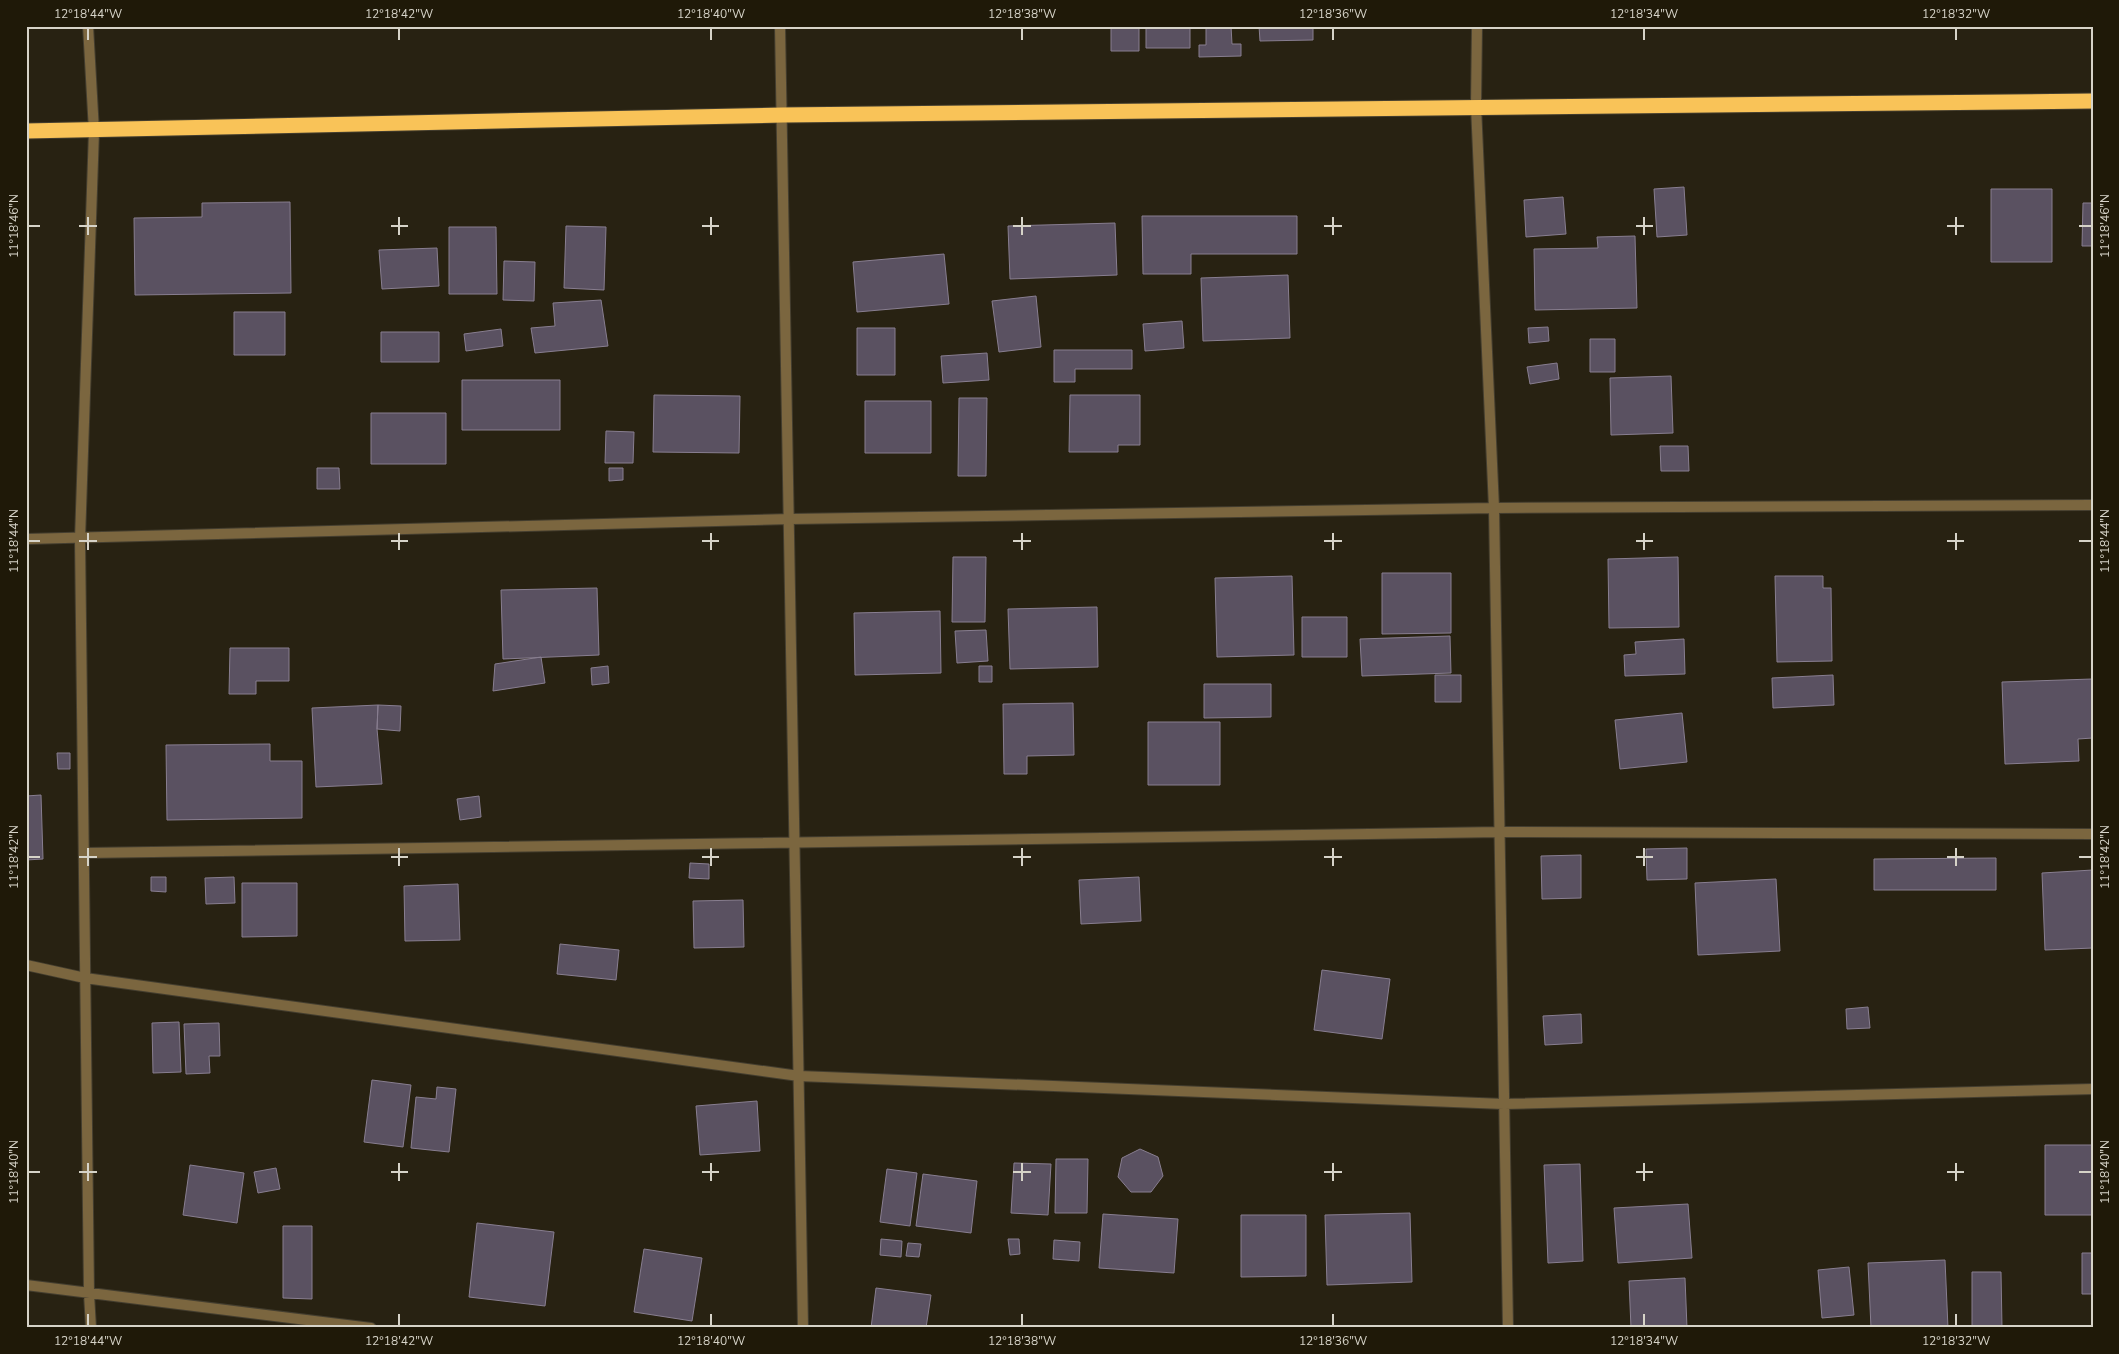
<svg xmlns="http://www.w3.org/2000/svg" width="2119" height="1354" font-family="'Nunito Sans',sans-serif">
	<style>
		.building { fill: #5a5161; stroke: #887e90 }
		.lines { fill: none; stroke-linecap: round; stroke-linejoin: round }
		.street-casing { stroke: #443e2f; stroke-width: 12 }
		.highway-casing { stroke: #443e2f; stroke-width: 17 }
		.street { stroke: #7b663f; stroke-width: 10 }
		.highway { stroke: #f9c358; stroke-width: 15 }
		.ticks { fill: none; stroke: #d6d3c8; stroke-width: 2 }
		.neatline { fill: none; stroke: #d6d3c8; stroke-width: 2 }
		.ticks-label { font-size: 12px; text-anchor: middle; fill: #d6d3c8 }
	</style>
	<rect width="100%" height="100%" fill="#282212"/>
	<path class="building" d="M1111 26H1139V51H1111Z
		M1146 26H1190V48H1146Z
		M1206 26H1231L1232 44H1241V56L1199 57V45H1206Z
		M1259 26H1313V40L1260 41Z
		M1684 187 1687 235 1657 237 1654 189Z
		M1991 189H2052V262H1991Z
		M1563 197 1566 234 1526 237 1524 200Z
		M290 202 291 293 135 295 134 218 202 217V203Z
		M2083 203H2093V246H2082Z
		M1142 216H1297V254H1191V274H1143Z
		M1115 223 1117 275 1010 279 1008 226Z
		M566 226 606 227 604 290 564 288Z
		M449 227H496L497 294H449Z
		M1635 236 1637 308 1535 310 1534 249 1598 248 1597 237Z
		M437 248 439 286 382 289 379 250Z
		M944 254 949 304 857 312 853 262Z
		M504 261 535 262 534 301 503 300Z
		M1288 275 1290 338 1203 341 1201 278Z
		M1036 296 1041 347 999 352 992 301Z
		M601 300 608 346 535 353 531 328 555 326 553 303Z
		M234 312H285V355H234Z
		M1182 321 1184 348 1145 351 1143 324Z
		M1548 327 1549 341 1529 343 1528 328Z
		M857 328H895V375H857Z
		M501 329 503 346 466 351 464 334Z
		M381 332H439V362H381Z
		M1590 339H1615V372H1590Z
		M1054 350H1132V369H1075V382H1054Z
		M987 353 989 380 943 383 941 356Z
		M1557 363 1559 379 1530 384 1527 367Z
		M1671 376 1673 433 1611 435 1610 378Z
		M462 380H560V430H462Z
		M654 395 740 396 739 453 653 452Z
		M1070 395H1140V445H1118V452H1069Z
		M959 398H987L986 476H958Z
		M865 401H931V453H865Z
		M371 413H446V464H371Z
		M606 431 634 432 633 463H605Z
		M1660 446H1688L1689 471H1661Z
		M317 468H339L340 489H317Z
		M609 468H623V480L609 481Z
		M953 557H986L985 622H952Z
		M1678 557 1679 627 1609 628 1608 559Z
		M1382 573H1451V633L1382 634Z
		M1292 576 1294 655 1217 657 1215 578Z
		M1775 576H1823V588H1831L1832 661 1777 662Z
		M597 588 599 655 503 659 501 590Z
		M1097 607 1098 667 1010 669 1008 609Z
		M940 611 941 673 855 675 854 613Z
		M1302 617H1347V657H1302Z
		M986 630 988 661 957 663 955 631Z
		M1450 636 1451 673 1362 676 1360 639Z
		M1684 639 1685 674 1625 676 1624 655 1636 654 1635 642Z
		M230 648H289V681H256V694H229Z
		M541 657 545 683 493 691 495 664Z
		M608 666 609 683 592 685 591 668Z
		M979 666H992V682H979Z
		M1435 675H1461V702H1435Z
		M1833 675 1834 705 1773 708 1772 678Z
		M2092 679 2093 738 2078 739 2079 761 2005 764 2002 682Z
		M1204 684H1271V717L1204 718Z
		M1073 703 1074 755 1027 756V774H1004L1003 704Z
		M378 705 377 729 382 784 316 787 312 708Z
		M378 705 401 706 400 731 377 729Z
		M1682 713 1687 762 1620 769 1615 720Z
		M1148 722H1220V785H1148Z
		M270 744V761H302V818L167 820 166 745Z
		M57 753H70V769H58Z
		M41 795 43 859 26 860V796Z
		M479 796 481 817 460 820 457 799Z
		M1687 848V879L1647 880 1646 849Z
		M1581 855V898L1542 899 1541 856Z
		M1996 858V890H1874V859Z
		M690 863 709 864V879L689 878Z
		M2093 870V948L2045 950 2042 873Z
		M151 877H166V892L151 891Z
		M234 877 235 903 206 904 205 878Z
		M1139 877 1141 921 1081 924 1079 880Z
		M1776 879 1780 951 1698 955 1695 883Z
		M242 883H297V936L242 937Z
		M458 884 460 940 405 941 404 886Z
		M743 900 744 947 694 948 693 901Z
		M560 944 619 950 616 980 557 974Z
		M1322 970 1390 979 1382 1039 1314 1030Z
		M1868 1007 1870 1028 1847 1029 1846 1009Z
		M1581 1014 1582 1043 1545 1045 1543 1016Z
		M179 1022 181 1072 153 1073 152 1023Z
		M219 1023 220 1056H209L210 1073 186 1074 184 1024Z
		M372 1080 411 1085 403 1147 364 1142Z
		M437 1087 456 1089 449 1152 411 1148 416 1097 436 1099Z
		M757 1101 760 1151 700 1155 696 1106Z
		M2045 1145H2093V1215H2045Z
		M1140 1149 1158 1157 1163 1176 1151 1192H1131L1118 1177 1122 1158Z
		M1056 1159H1088L1087 1213H1055Z
		M1014 1163 1051 1164 1048 1215 1011 1213Z
		M1580 1164 1583 1261 1548 1263 1544 1165Z
		M190 1165 244 1173 237 1223 183 1215Z
		M276 1168 280 1189 258 1193 254 1172Z
		M887 1169 917 1173 910 1226 880 1222Z
		M923 1174 977 1181 971 1233 916 1226Z
		M1688 1204 1692 1258 1618 1263 1614 1208Z
		M1410 1213 1412 1282 1327 1285 1325 1215Z
		M1103 1214 1178 1219 1174 1273 1099 1268Z
		M1241 1215H1306V1276L1241 1277Z
		M477 1223 554 1232 545 1306 469 1297Z
		M283 1226H312V1299L283 1298Z
		M881 1239 902 1241 901 1257 880 1255Z
		M1008 1239H1019L1020 1254 1010 1255Z
		M1054 1240 1080 1242 1079 1261 1053 1259Z
		M908 1243 921 1244 919 1257 906 1256Z
		M644 1249 702 1258 692 1321 634 1312Z
		M2082 1253H2093V1294H2082Z
		M1945 1260 1948 1328H1871L1868 1263Z
		M1849 1267 1854 1315 1822 1318 1818 1270Z
		M1972 1272H2001L2002 1328H1972Z
		M1685 1278 1687 1328H1631L1629 1281Z
		M876 1288 931 1295 926 1328H871Z"/>
	<g class="lines">
		<defs>
			<path id="street" d="M88 26 94 131 80 539 89 1294 91 1328
				M780 26 803 1328
				M1477 26 1476 106 1494 508 1508 1328
				M26 539 790 519 1494 508 2093 505
				M84 853 1500 832 2093 834
				M26 965 85 978 799 1076 1504 1104 2093 1089
				M26 1285 371 1328"/>
			<path id="highway" d="M26 131 782 115 2093 101"/>
		</defs>
		<use href="#street" class="street-casing"/>
		<use href="#highway" class="highway-casing"/>
		<use href="#street" class="street"/>
		<use href="#highway" class="highway"/>
	</g>
	<path class="ticks" d="M88 28V40M399 28V40M711 28V40M1022 28V40M1333 28V40M1644 28V40M1956 28V40M88 217V235M399 217V235M711 217V235M1022 217V235M1333 217V235M1644 217V235M1956 217V235M28 226H40M79 226H97M391 226H408M702 226H719M1013 226H1031M1324 226H1342M1636 226H1653M1947 226H1964M2079 226H2092M88 533V550M399 533V550M711 533V550M1022 533V550M1333 533V550M1644 533V550M1956 533V550M28 541H40M79 541H97M391 541H408M702 541H719M1013 541H1031M1324 541H1342M1636 541H1653M1947 541H1964M2079 541H2092M88 848V866M399 848V866M711 848V866M1022 848V866M1333 848V866M1644 848V866M1956 848V866M28 857H40M79 857H97M391 857H408M702 857H719M1013 857H1031M1324 857H1342M1636 857H1653M1947 857H1964M2079 857H2092M88 1163V1181M399 1163V1181M711 1163V1181M1022 1163V1181M1333 1163V1181M1644 1163V1181M1956 1163V1181M28 1172H40M79 1172H97M391 1172H408M702 1172H719M1013 1172H1031M1324 1172H1342M1636 1172H1653M1947 1172H1964M2079 1172H2092M88 1314V1326M399 1314V1326M711 1314V1326M1022 1314V1326M1333 1314V1326M1644 1314V1326M1956 1314V1326"/>
	<rect width="2119" height="1354" fill="none" stroke="#1f1908" stroke-width="55"/>
	<rect x="28" y="28" width="2064" height="1298" class="neatline"/>
	<g class="ticks-label">
		<text x="88" y="18">12°18'44"W</text>
		<text x="399" y="18">12°18'42"W</text>
		<text x="711" y="18">12°18'40"W</text>
		<text x="1022" y="18">12°18'38"W</text>
		<text x="1333" y="18">12°18'36"W</text>
		<text x="1644" y="18">12°18'34"W</text>
		<text x="1956" y="18">12°18'32"W</text>
		<text transform="translate(14 226) rotate(-90)" y="4">11°18'46"N</text>
		<text transform="translate(2105 226) rotate(-90)" y="4">11°18'46"N</text>
		<text transform="translate(14 541) rotate(-90)" y="4">11°18'44"N</text>
		<text transform="translate(2105 541) rotate(-90)" y="4">11°18'44"N</text>
		<text transform="translate(14 857) rotate(-90)" y="4">11°18'42"N</text>
		<text transform="translate(2105 857) rotate(-90)" y="4">11°18'42"N</text>
		<text transform="translate(14 1172) rotate(-90)" y="4">11°18'40"N</text>
		<text transform="translate(2105 1172) rotate(-90)" y="4">11°18'40"N</text>
		<text x="88" y="1345">12°18'44"W</text>
		<text x="399" y="1345">12°18'42"W</text>
		<text x="711" y="1345">12°18'40"W</text>
		<text x="1022" y="1345">12°18'38"W</text>
		<text x="1333" y="1345">12°18'36"W</text>
		<text x="1644" y="1345">12°18'34"W</text>
		<text x="1956" y="1345">12°18'32"W</text>
	</g>
</svg>
